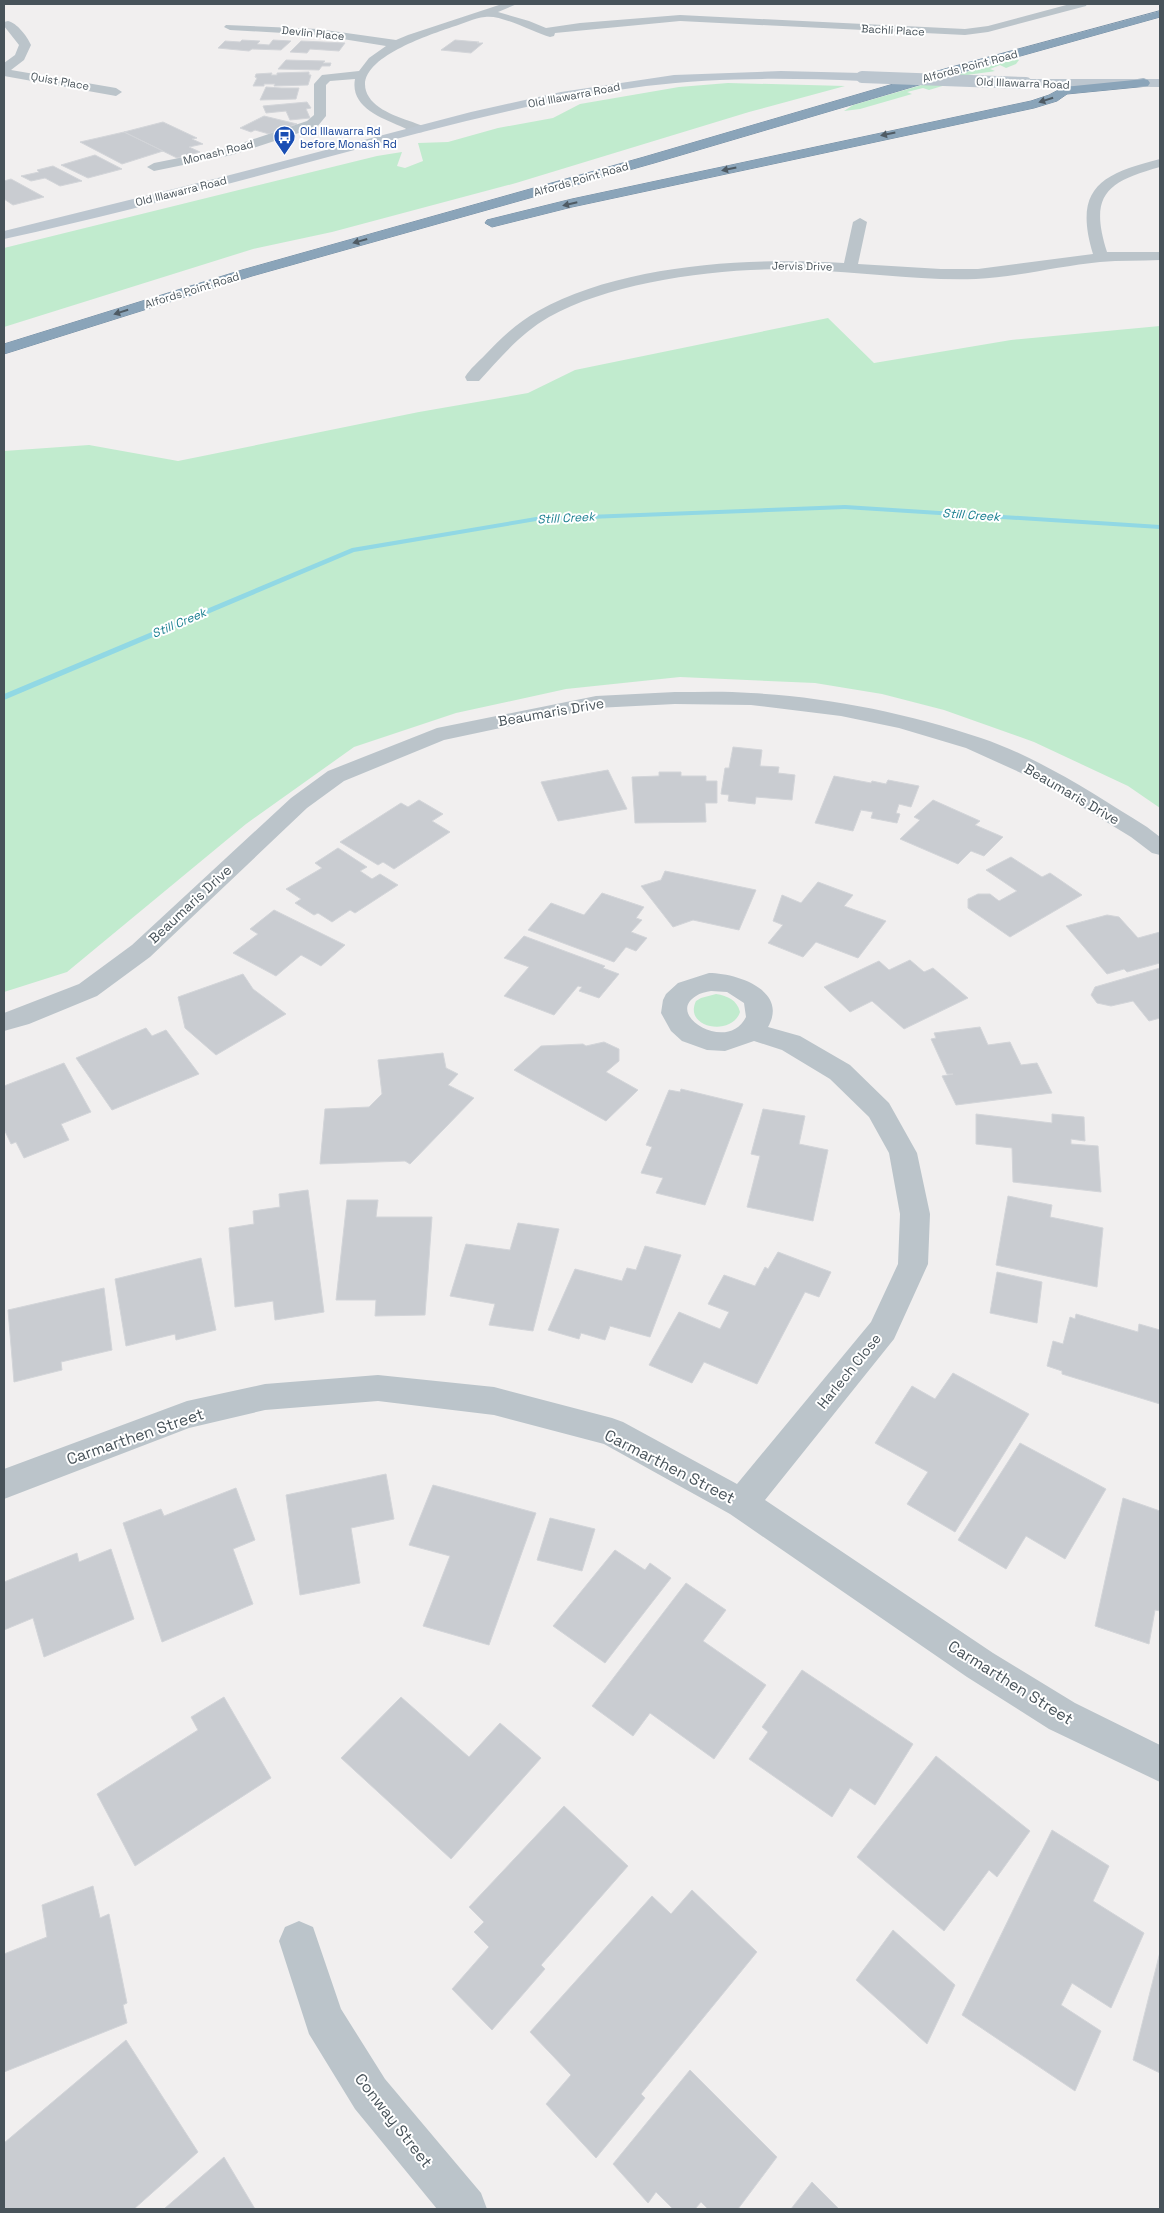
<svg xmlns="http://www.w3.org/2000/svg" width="1164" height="2213" font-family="'Space Grotesk',sans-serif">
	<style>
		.green { fill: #c1ebce }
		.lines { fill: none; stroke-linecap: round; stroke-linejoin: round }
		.stream { fill: #91d8e4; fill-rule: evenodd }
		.building { fill: #c9ccd1; stroke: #d3d5d9 }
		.highway-casing { stroke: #768fa5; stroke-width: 1 }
		.street { fill: #bbc4ca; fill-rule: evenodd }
		.secondary { fill: #bcc6cf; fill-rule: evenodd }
		.highway { fill: #8aa4b9; fill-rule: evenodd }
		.secondary-bridge { stroke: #bcc6cf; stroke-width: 12 }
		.oneway { fill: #4f5b64 }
		.labels { text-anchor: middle; stroke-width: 4; stroke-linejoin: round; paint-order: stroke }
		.far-street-label { font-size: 11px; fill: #48535a; stroke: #fff }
		.far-transit-label { font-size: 11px; fill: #164399; stroke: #fff; text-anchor: start }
		.far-water-label { font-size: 12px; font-style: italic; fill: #187e8f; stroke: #fff }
		.street-label { font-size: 14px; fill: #48535a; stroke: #fff }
		.near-street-label { font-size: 16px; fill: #48535a; stroke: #fff }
	</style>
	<rect width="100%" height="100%" fill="#f1efef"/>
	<path class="green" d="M1015 58 1019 60 1016 64 1006 68 1000 65 990 69 995 71C984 73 975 73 964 76L969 78 929 90 923 88 907 92 912 94 860 109 844 111 853 105Z
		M728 83 845 86 749 112 516 183 332 232 253 249 4 327V248L377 156 402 152 397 166 405 168 423 161 418 143 448 142 498 128 553 118 580 104 679 87Z
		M828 318 874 363 1011 340 1160 326V808L1128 786 1034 742 944 710 882 694 815 683 680 677 566 689 456 713 354 747 246 824 67 972 4 992V451L89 445 178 461 419 412 528 393 575 370Z
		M716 994C728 996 737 1000 740 1012 732 1037 683 1028 696 1001L701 998Z"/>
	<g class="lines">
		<path class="stream" d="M845 505 1160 525V529L845 509 536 521 354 552 4 700V694L352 548 536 517Z"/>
	</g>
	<path class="building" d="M242 40 260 41 257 44 269 45 273 40 291 41 281 50 252 49 249 51 218 48 225 41 240 42Z
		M455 40 479 42 477 43H483L471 53 441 50Z
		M301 41 345 43 339 51 310 49 307 53 290 52Z
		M286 60 325 61 323 63H331L330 66H322L319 70 278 69Z
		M309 72V75H311L308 85 274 86 275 84H264V86H253L257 78 255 77 256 74 272 73 271 75H277V73Z
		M266 87 281 88H299L296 99 260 100Z
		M307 102 311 108 306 109 310 118 290 120 286 111 266 113 263 106Z
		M264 116 297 124 269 134 255 130 251 132 240 128Z
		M163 122 197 138 192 139 203 144 189 147 200 152 177 158 124 132Z
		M124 132 163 151 122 164 80 142Z
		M95 155 122 169 88 178 61 165Z
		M53 166 82 181 60 186 45 178 31 181 21 176 39 172 37 170Z
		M11 179 44 197 13 205 4 199V181Z
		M733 747 762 750 760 766 779 767 778 773 795 775 792 800 756 797 755 804 728 801 729 795 721 794 725 768H729Z
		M608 770 627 809 558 821 541 782Z
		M659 772H681V776H706V781H717V803H705L706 822 635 823 632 777 659 776Z
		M834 776 871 783 872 781 886 784 888 780 919 786 911 807 899 804 896 813 900 814 897 823 871 818 873 812 861 810 853 831 815 823Z
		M419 800 443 814 432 821 450 832 394 869 383 862 378 865 340 842 401 803 408 807Z
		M933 800 980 821 975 825 1003 837 984 856 971 851 958 864 900 839 920 820 914 817Z
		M338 848 367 867 360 871 372 879 380 874 398 885 355 913 350 910 332 922 318 913 314 915 295 903 301 899 286 889 322 868 315 863Z
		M1011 857 1042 877 1050 873 1082 895 1010 937 968 908V899L978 894H990L999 901 1017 891 986 870Z
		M665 871 756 890 739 930 693 920 673 927 641 886 661 880Z
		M818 882 853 895 844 906 886 921 858 958 816 942 803 957 768 943 783 925 773 921 782 895 801 903Z
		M602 893 644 907 636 918 642 920 631 932 647 938 636 951 626 947 614 962 528 930 551 903 584 915Z
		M274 910 345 945 321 966 301 955 276 976 233 953 258 934 250 929Z
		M1107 915 1119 917 1138 938 1160 932V963L1127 972 1124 969 1107 974 1066 926Z
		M524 936 605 966 603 968 619 974 599 998 579 991 582 987 578 986 554 1015 504 996 529 967 504 958Z
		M910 960 924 972 933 968 968 998 904 1029 872 1001 850 1012 824 987 879 961 889 970Z
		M1160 968V1018L1149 1021 1133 1001 1111 1006 1097 1003 1091 995 1095 987Z
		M243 974 253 989 286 1014 216 1055 185 1028 178 997Z
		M980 1027 988 1045 1010 1042 1021 1065 1037 1063 1052 1093 956 1105 942 1076 953 1074H947L931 1039 936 1038 934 1033Z
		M146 1028 152 1036 166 1030 199 1074 112 1110 76 1058Z
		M604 1042 619 1049V1061L606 1072 638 1090 606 1121 514 1070 541 1046 583 1044 586 1046Z
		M443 1053 446 1068 458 1074 448 1085 474 1098 410 1164 405 1161 320 1164 325 1109 369 1107 382 1094 378 1060Z
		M64 1063 91 1112 61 1124 69 1140 24 1158 16 1142 11 1144 4 1129V1086Z
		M681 1089 743 1104 705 1205 656 1193 663 1178 641 1173 652 1147 646 1145 669 1090 680 1092Z
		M763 1109 805 1116 799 1144 828 1150 813 1221 747 1207 760 1156 751 1154Z
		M976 1114 1052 1123V1114L1084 1117 1085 1141 1071 1139V1144L1098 1146 1101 1192 1013 1182 1012 1148 976 1144Z
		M308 1190 324 1312 275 1320 273 1301 235 1307 229 1228 254 1224 253 1211 280 1207 279 1194Z
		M1008 1196 1052 1205 1050 1217 1103 1228 1097 1287 996 1265Z
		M347 1200H378L376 1217H432L425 1315 375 1316 376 1300H336Z
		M518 1223 559 1229 533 1331 489 1325 495 1304 450 1296 466 1244 510 1250Z
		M645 1246 681 1255 650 1337 610 1326 605 1340 581 1333 579 1339 548 1330 575 1269 622 1281 627 1268 636 1270Z
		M778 1252 831 1272 819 1297 805 1292 757 1384 704 1362 692 1383 649 1365 679 1312 720 1329 729 1312 708 1304 724 1275 755 1286 765 1267 768 1269Z
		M201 1258 216 1330 176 1340 175 1334 126 1346 115 1279Z
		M997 1272 1042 1282 1037 1323 990 1313Z
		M104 1288 112 1350 61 1362 62 1370 14 1382 8 1310Z
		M1076 1314 1138 1332 1139 1324 1160 1330V1404L1062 1374V1371L1047 1366 1053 1341 1063 1344 1070 1317 1075 1319Z
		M953 1373 1029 1414 955 1532 907 1504 928 1472 875 1443 912 1386 935 1399Z
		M1020 1443 1106 1489 1065 1559 1026 1536 1006 1569 958 1540Z
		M386 1474 394 1519 351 1528 360 1583 300 1595 286 1495Z
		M433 1485 536 1513 489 1645 423 1626 450 1556 409 1545Z
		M236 1488 255 1540 233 1549 253 1604 162 1642 123 1523 161 1509 164 1516Z
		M1123 1498 1160 1511V1611L1155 1610 1149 1644 1095 1626Z
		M550 1518 595 1529 582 1571 537 1560Z
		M111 1549 134 1619 44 1657 33 1618 4 1630V1582L77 1553 79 1562Z
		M615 1550 645 1570 650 1563 671 1578 605 1663 553 1626Z
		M686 1583 726 1610 703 1641 766 1685 714 1759 650 1713 633 1736 592 1706Z
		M802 1670 913 1744 875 1805 850 1788 832 1817 749 1759 768 1732 762 1727Z
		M224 1697 271 1778 135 1866 97 1794 198 1730 191 1717Z
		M401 1697 469 1757 500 1723 541 1758 451 1859 341 1758Z
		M936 1756 1030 1831 997 1877 989 1870 944 1931 857 1857Z
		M564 1806 628 1866 541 1965 545 1969 492 2030 452 1989 489 1947 474 1932 484 1922 469 1907Z
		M1052 1830 1109 1866 1093 1901 1144 1933 1111 2008 1072 1983 1061 2005 1101 2031 1075 2091 962 2015Z
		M93 1886 100 1918 109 1914 127 2003 123 2005 127 2023 4 2072V1954L47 1937 42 1905Z
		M692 1890 757 1952 641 2094 645 2098 596 2158 546 2104 571 2075 530 2032 652 1896 671 1914Z
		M893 1930 955 1985 927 2044 856 1980Z
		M1160 1952V2073L1133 2060Z
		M126 2040 198 2152 134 2209H4V2143Z
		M690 2070 777 2157 738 2209H708L701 2202 695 2209H673L656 2192 648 2203 613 2164Z
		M224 2157 255 2209H164Z
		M812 2182 839 2209H791Z"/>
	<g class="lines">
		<defs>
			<path id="highway" d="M1160 11V17L956 74 654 163 252 276 4 354V344L242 270 644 157 948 68Z
				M1144 79 1148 80 1150 83 1148 86 1067 94 1057 101 1034 108 572 207 492 227 485 223 487 220 572 199 1031 101 1049 95 1064 87Z"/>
		</defs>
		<use href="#highway" class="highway-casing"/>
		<path class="street" d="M502 4H517L498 12 529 21 546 28 580 23 680 15 965 29 988 26 1070 4H1087L1086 6 988 32 965 35 680 21 555 33 554 36 550 37C534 33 501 14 485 17 474 18 463 24 452 27 430 35 346 61 369 97 379 113 406 119 423 126L424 129 423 132C414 134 407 129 400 126 379 117 350 106 355 79L330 81 326 85V116L317 127 232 155 154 171 147 167 154 163 224 149 307 121 314 115V84L322 75 359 71 369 58 386 46 318 35 230 30 224 27 226 25 318 29 396 40 408 35Z
			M8 21C17 23 27 36 31 45L24 60 11 70 116 88 122 92 116 96 4 76V63L15 55 19 45 4 26V22Z
			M1160 159V167C1106 182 1089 195 1107 252H1160V260C1140 261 1120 260 1100 262 1059 266 1017 277 976 279 920 281 863 272 806 270 731 266 615 280 549 317 521 333 500 358 479 381H467L465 377C470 369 478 362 485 355 501 338 518 322 538 311 622 264 750 257 844 263L853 222 860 218 867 222 858 264 941 269H978L1093 254C1073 188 1101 174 1160 159Z
			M675 692C700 692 726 691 751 693 828 697 907 713 981 738 1040 758 1094 794 1147 827L1160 837V855L1152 853 1131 837 1041 782 966 748 899 728 841 716 751 705 675 704 596 708 444 740 344 781 307 808 150 957 97 996 29 1024 4 1031V1013L79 984 132 945 291 798 328 771 437 728 596 696Z
			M709 973C736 973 789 990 768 1027L800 1036 850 1065 889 1103 917 1153 930 1214 928 1264 894 1339 765 1500 993 1653 1075 1703 1160 1745V1782L1049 1729 967 1677 730 1514 604 1444 494 1415 378 1401 265 1410 189 1428 4 1499V1469L187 1401 265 1384 378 1375 494 1387 612 1418 623 1422 737 1484 871 1322 898 1264 900 1214 889 1153 869 1117 830 1079 782 1050 754 1041 725 1051 707 1050 682 1041 671 1031 661 1013 663 1000 666 994 678 983ZM711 991 727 992 744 1003 746 1017C728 1054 664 1015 696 996 700 993 706 992 711 991Z
			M299 1921 313 1927 341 2009 385 2079 481 2193 487 2209H437L355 2109 309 2034 279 1941 285 1927Z"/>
		<path class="secondary" d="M781 71 862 73 868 77 862 81C790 78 718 77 646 86 538 100 433 129 328 157 221 186 113 215 4 239V231L226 176 471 112 561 92 674 75Z
			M1026 79H1160V87L1022 86 1020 83 1022 80Z"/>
		<use href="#highway" class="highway"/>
		<path class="secondary-bridge" d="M862 77 1026 83"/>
	</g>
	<defs><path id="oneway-solid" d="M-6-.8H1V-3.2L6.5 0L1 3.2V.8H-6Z" transform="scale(1.25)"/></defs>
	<g class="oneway">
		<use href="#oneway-solid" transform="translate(1046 100) rotate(162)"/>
		<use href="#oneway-solid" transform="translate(888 134) rotate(168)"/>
		<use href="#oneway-solid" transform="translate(729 169) rotate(168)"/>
		<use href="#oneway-solid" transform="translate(570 204) rotate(167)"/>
		<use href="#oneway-solid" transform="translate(360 241) rotate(164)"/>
		<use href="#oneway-solid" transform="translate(121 312) rotate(163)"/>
	</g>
	<defs>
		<symbol id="bus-pin" viewBox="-11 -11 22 30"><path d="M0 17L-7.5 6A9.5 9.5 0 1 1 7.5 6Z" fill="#1a4fb4" stroke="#fff"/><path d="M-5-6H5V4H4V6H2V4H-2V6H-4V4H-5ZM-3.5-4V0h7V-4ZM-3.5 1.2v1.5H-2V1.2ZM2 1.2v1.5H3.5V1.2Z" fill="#fff"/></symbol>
	</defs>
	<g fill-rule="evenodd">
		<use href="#bus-pin" x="272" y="124" width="25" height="34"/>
	</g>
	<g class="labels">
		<g class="far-street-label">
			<text transform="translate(893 30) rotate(3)" y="4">Bachli Place</text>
			<text transform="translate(313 33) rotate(6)" y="4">Devlin Place</text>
			<text transform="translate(970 66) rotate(-15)" y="4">Alfords Point Road</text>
			<text transform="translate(60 81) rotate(10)" y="4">Quist Place</text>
			<text transform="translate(1023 83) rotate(2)" y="4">Old Illawarra Road</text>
			<text transform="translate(574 95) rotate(-11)" y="4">Old Illawarra Road</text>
			<text transform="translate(218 152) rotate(-14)" y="4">Monash Road</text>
			<text transform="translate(581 179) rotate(-16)" y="4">Alfords Point Road</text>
			<text transform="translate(181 191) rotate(-14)" y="4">Old Illawarra Road</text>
			<text transform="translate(802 266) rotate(1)" y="4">Jervis Drive</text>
			<text transform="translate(192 290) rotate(-17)" y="4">Alfords Point Road</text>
		</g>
		<g class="far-transit-label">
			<text x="300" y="135">Old Illawarra Rd<tspan x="300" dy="13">before Monash Rd</tspan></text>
		</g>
		<g class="far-water-label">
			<text transform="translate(971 515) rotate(4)" y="4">Still Creek</text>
			<text transform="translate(566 518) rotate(-3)" y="4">Still Creek</text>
			<text transform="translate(179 623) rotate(-23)" y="4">Still Creek</text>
		</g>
		<g class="street-label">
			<text transform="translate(551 712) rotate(-10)" y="5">Beaumaris Drive</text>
			<text transform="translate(1072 794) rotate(30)" y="5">Beaumaris Drive</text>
			<text transform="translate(190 904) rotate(-43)" y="5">Beaumaris Drive</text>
			<text transform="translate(849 1371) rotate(-51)" y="5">Harlech Close</text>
		</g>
		<g class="near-street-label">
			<text transform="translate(135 1436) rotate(-19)" y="6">Carmarthen Street</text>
			<text transform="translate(670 1466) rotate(27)" y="6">Carmarthen Street</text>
			<text transform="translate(1011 1682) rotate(32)" y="6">Carmarthen Street</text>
			<text transform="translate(394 2120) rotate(52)" y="6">Conway Street</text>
		</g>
	</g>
	<rect width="1164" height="2213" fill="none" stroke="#48535a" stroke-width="10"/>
</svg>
